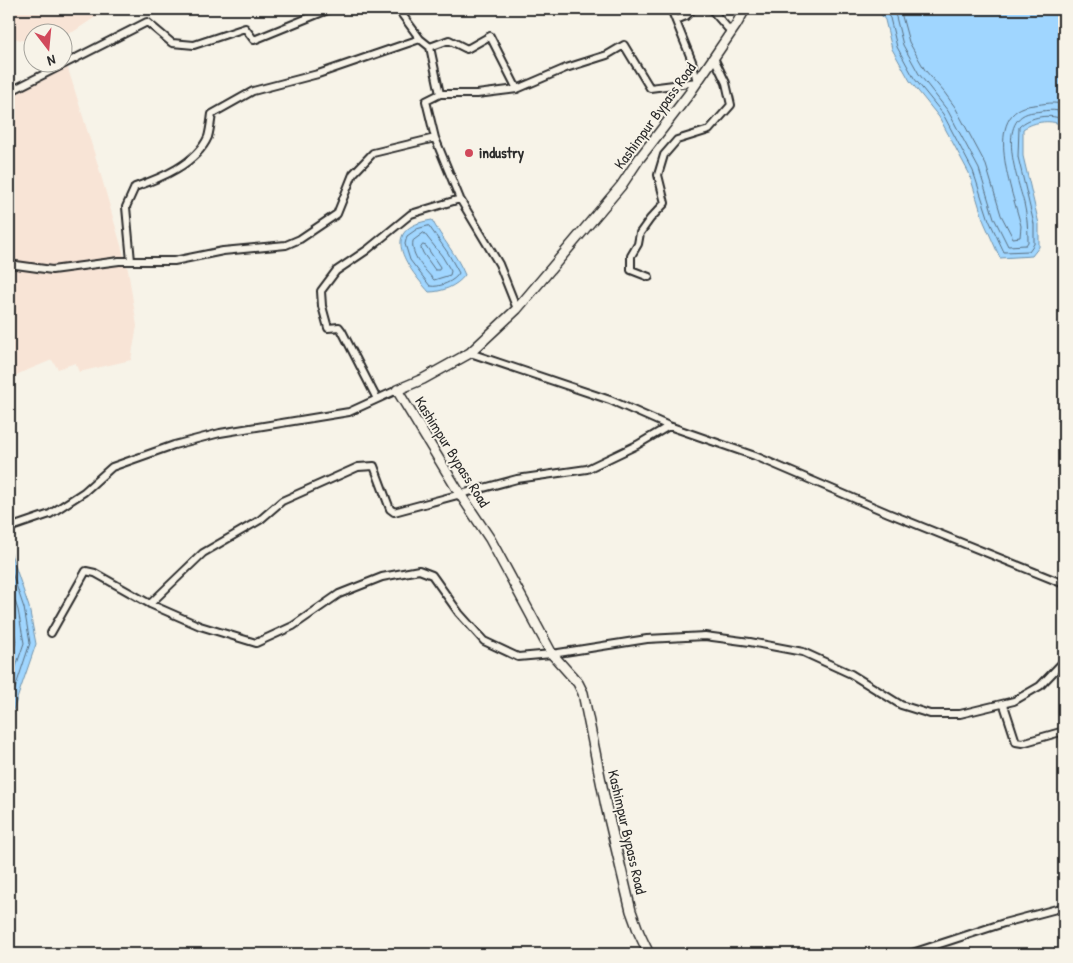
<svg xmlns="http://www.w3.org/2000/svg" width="1073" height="963" font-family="'Patrick Hand',sans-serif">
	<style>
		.built { fill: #f8e4d6 }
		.water { fill: #a0d6ff; stroke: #7192aa }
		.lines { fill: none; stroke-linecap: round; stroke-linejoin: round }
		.shore { stroke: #5a6f80; stroke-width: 1 }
		.minor-casing { stroke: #2b2b2b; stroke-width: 10 }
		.secondary-casing { stroke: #2b2b2b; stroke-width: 12 }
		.minor { stroke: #f7f3e8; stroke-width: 6 }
		.secondary { stroke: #f7f3e8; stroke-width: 9 }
		.poi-dot { fill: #d1495b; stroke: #f7f3e8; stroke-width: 2 }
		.labels { text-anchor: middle; stroke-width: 4; stroke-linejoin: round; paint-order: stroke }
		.street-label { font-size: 15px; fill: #2b2b2b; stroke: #f7f3e8 }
		.poi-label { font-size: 15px; font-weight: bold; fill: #2b2b2b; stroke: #f7f3e8; text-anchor: start }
	</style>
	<rect width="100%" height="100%" fill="#f7f3e8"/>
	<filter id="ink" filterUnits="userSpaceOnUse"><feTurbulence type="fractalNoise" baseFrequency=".02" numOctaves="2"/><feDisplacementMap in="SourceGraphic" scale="10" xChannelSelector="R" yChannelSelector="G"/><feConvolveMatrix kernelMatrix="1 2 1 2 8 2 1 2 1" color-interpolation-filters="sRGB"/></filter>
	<g filter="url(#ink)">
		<path class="built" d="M9 9H112L100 14 73 32 63 34 62 32H32V39L25 41 9 37Z
			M65 59 98 165 128 270 137 326 131 360 79 372 75 363 58 369 52 360 18 374 9 382V89L58 63 62 62Z"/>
		<path class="water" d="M877 9H1042L1064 12V126C1052 119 1035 121 1023 129V156L1039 224V247L1032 256 1000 258 984 222 969 173 939 117 910 81 892 49 885 20Z
			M432 220C442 239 457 255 465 275 457 286 442 292 429 292 406 266 378 228 432 220Z
			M9 548 29 607 36 644 9 722Z"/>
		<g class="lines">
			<path class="shore" d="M883 9 890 18 897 47 914 78 943 114 973 171 989 220 1004 252 1029 251 1034 244V224L1018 157 1019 127C1030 116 1051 113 1064 120
				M891 9 896 17 903 45 919 74 948 111 979 169 994 218 1008 246 1026 245 1028 242C1028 228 1027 216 1024 203 1018 180 994 116 1034 112 1044 111 1055 108 1064 113
				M900 9 909 42 925 70 944 92 955 107 986 165 1001 215 1013 238 1020 237 1021 226C1014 195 979 110 1034 105 1044 104 1055 101 1064 105
				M429 226 448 253 459 273C455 281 439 288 430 286L410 260 405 244 407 236 417 229Z
				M424 233 442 256 451 271 450 275 434 280C425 270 410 255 413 241Z
				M423 245 426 246 440 267 439 270H435L423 253 421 248Z
				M9 564 24 608 30 643 9 707
				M9 583 18 610 24 643 9 687
				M9 605 16 642 9 664"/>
			<defs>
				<path id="minor" d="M398 9 420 39 430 47 440 94
					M711 9 731 32
					M676 20 686 16 693 9
					M430 47 449 40 467 49 490 36 517 89
					M9 92 147 22 172 43 194 45 245 28 254 40 330 9
					M435 138 460 199 499 264 517 309
					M131 261 126 207 135 187C161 178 196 164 208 137 210 130 211 121 212 114L253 91 318 74 420 39
					M9 264 52 270 119 261H174L223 251 286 245 300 239 337 214 353 174 373 153 435 138 426 101 440 94H477L517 89 566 68 607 55 624 45 650 88 697 82 692 61 671 9
					M649 277 631 270V256L638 244 640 233 650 219 665 203 658 175 664 155 677 140 709 130 731 105 726 83 714 58
					M470 353 610 400 669 426 755 456 888 513 1064 584
					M377 399 342 331 339 327 328 328 322 306 321 291 336 271 367 250 411 214 460 199
					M9 528 50 514 84 492 112 467 174 445 220 433 349 412 397 390
					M150 604 203 553 260 520 282 501 358 467 374 466 390 509 394 512 517 479 587 469 637 445 669 426
					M51 633 86 571 95 573 150 604 200 626 256 643 293 626 339 594 382 577 419 570 432 575 459 613 484 641 518 657 552 654 647 639 705 636 750 642 803 652 851 674 901 705 930 714H960L1014 701 1040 686 1064 661
					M1004 705 1016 742 1022 743 1064 731
					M909 954 1004 923 1064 907"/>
				<path id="secondary" d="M649 954 639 933 631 911 606 806 583 693 578 683 552 654 490 539 460 494 397 390 423 379 470 353 517 309 621 186 639 159 689 94 736 25 745 9"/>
			</defs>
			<use href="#minor" class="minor-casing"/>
			<use href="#secondary" class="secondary-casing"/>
			<use href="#minor" class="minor"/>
			<use href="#secondary" class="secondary"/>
		</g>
	</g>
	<circle class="poi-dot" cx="469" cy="153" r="5"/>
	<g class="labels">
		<g class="street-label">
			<text transform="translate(655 116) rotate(-54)" y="5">Kashimpur Bypass Road</text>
			<text transform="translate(452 452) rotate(58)" y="5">Kashimpur Bypass Road</text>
			<text transform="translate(627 832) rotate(77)" y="5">Kashimpur Bypass Road</text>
		</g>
		<g class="poi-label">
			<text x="479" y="158">industry</text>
		</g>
	</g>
	<rect width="1073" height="963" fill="none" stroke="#f7f3e8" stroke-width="30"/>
	<rect x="15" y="15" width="1043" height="933" fill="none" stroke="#2b2b2b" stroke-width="2" filter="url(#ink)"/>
	<g transform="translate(48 48) rotate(164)"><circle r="24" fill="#f7f3e8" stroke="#a5a39c"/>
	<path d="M0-4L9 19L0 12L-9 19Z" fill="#d1495b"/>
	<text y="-8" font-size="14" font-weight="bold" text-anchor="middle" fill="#2b2b2b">N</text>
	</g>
</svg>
